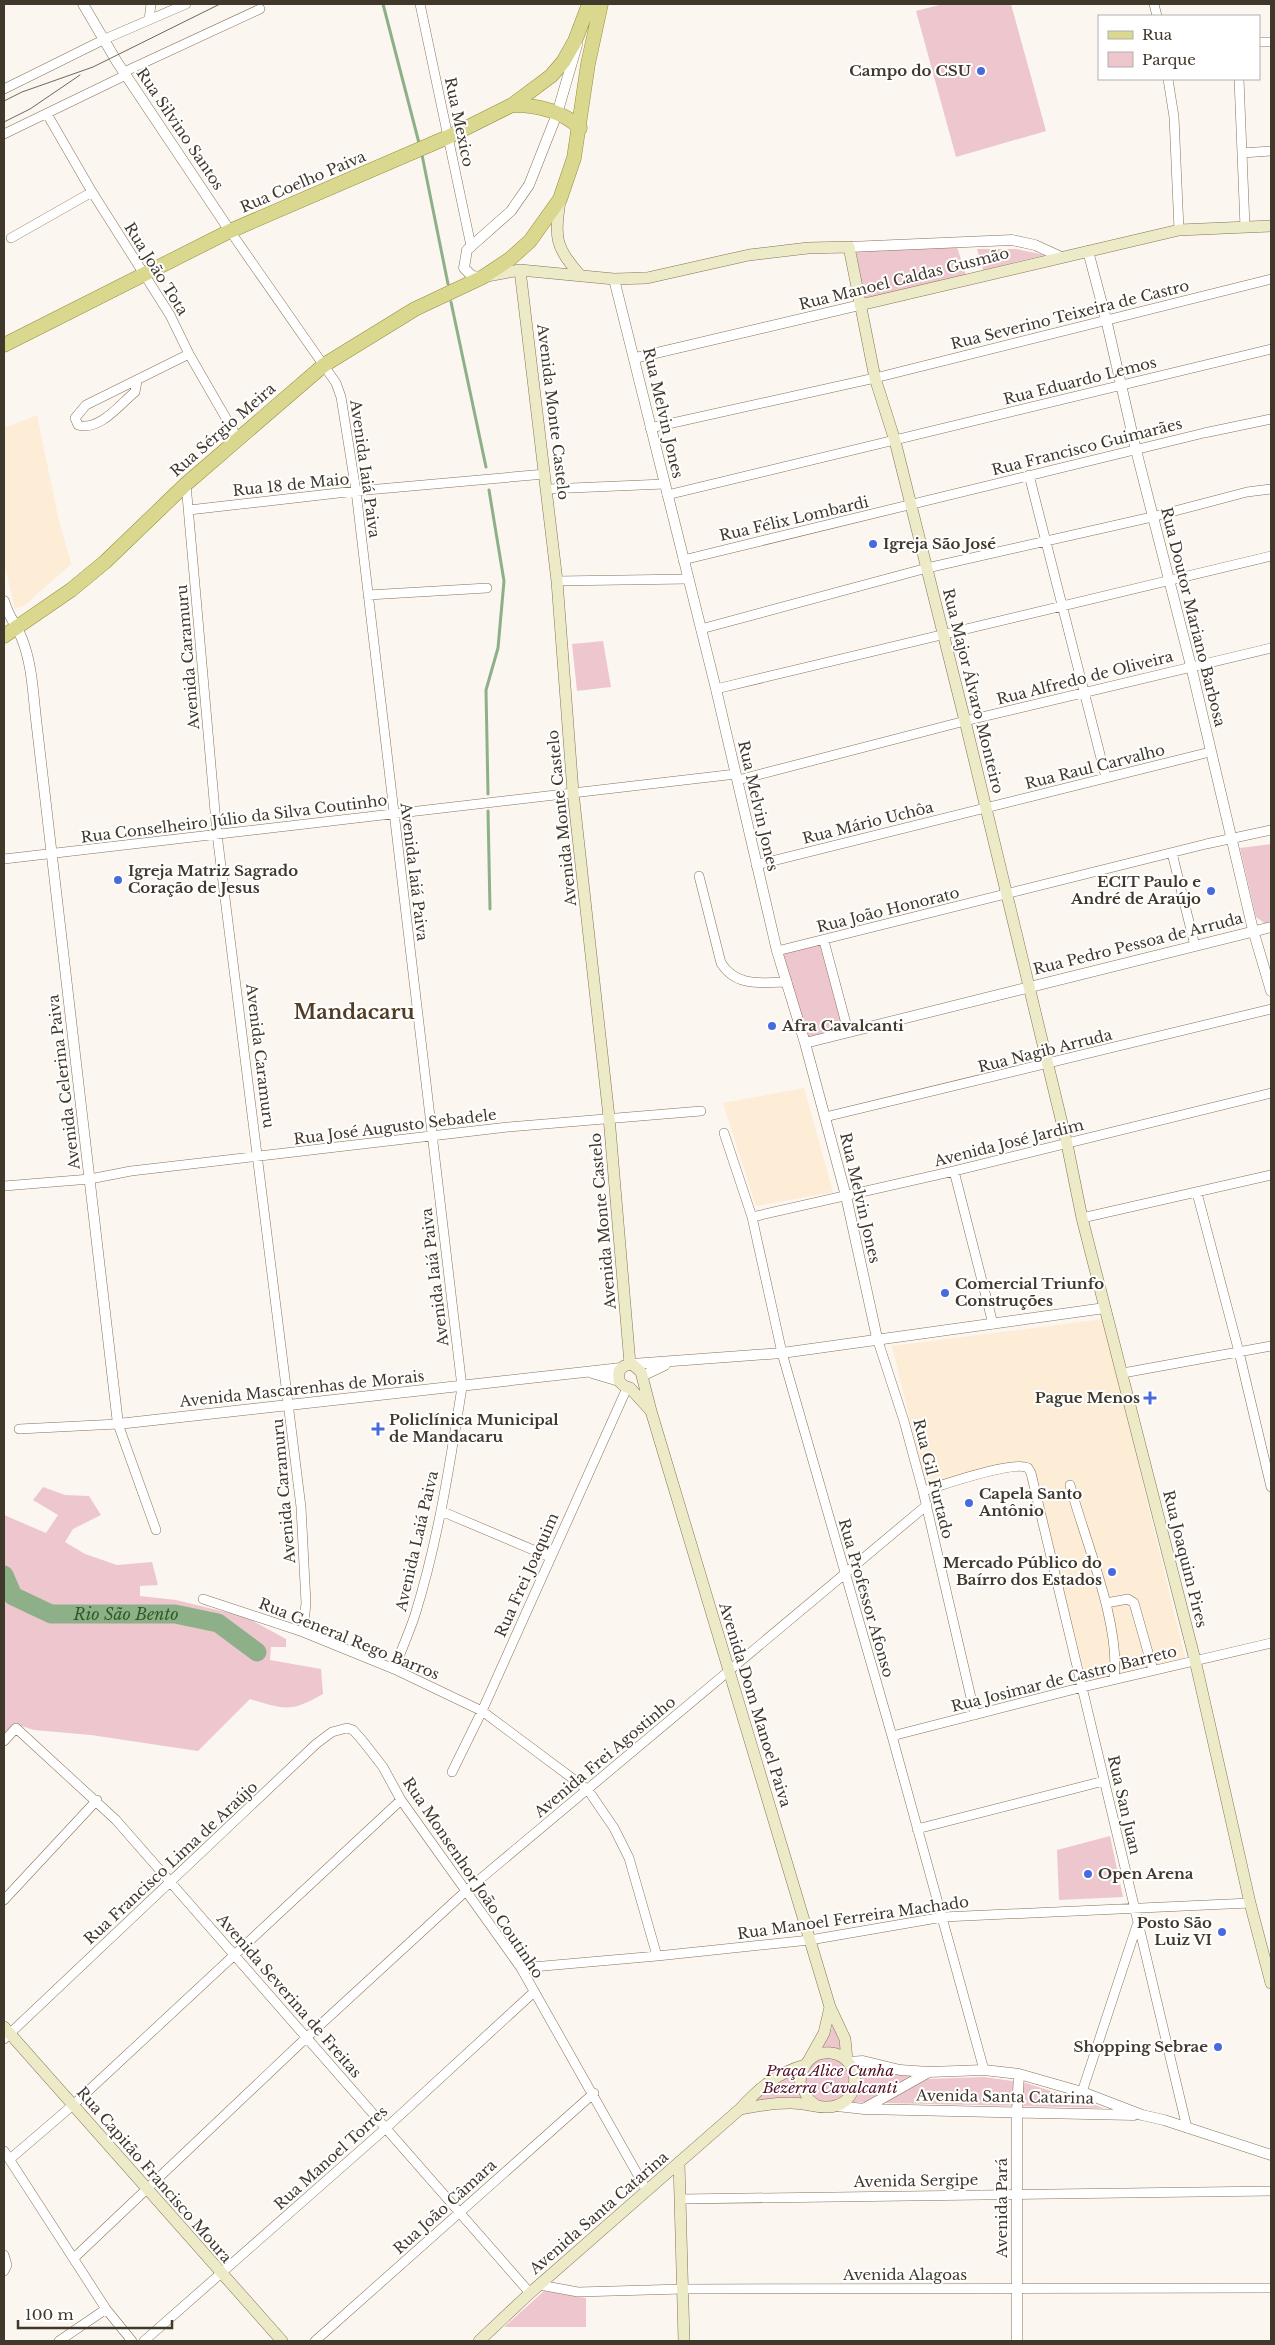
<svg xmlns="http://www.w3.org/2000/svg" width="1275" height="2345" font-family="'Libre Baskerville',serif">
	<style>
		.built { fill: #fdecd6 }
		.green { fill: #eec7ce }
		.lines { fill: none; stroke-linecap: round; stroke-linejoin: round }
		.stream { stroke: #8eb088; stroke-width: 3 }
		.river { stroke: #8eb088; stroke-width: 19 }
		.minor-casing { stroke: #877256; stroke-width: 10 }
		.tertiary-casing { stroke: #877256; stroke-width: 11 }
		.secondary-casing { stroke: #877256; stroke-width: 12 }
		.primary-casing { stroke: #958e3c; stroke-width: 15 }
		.minor { stroke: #fff; stroke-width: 9 }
		.tertiary { stroke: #fff; stroke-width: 10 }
		.secondary { stroke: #edebc7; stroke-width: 11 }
		.primary { stroke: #dad78f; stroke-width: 14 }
		.tram { stroke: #6f675c; stroke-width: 1 }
		.poi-dot { fill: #476bde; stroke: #fff; stroke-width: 2 }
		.labels { text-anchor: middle; stroke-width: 4; stroke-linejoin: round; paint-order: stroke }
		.poi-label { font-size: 15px; font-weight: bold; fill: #41382c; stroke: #fff; text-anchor: start }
		.street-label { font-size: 15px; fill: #41382c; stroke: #fff }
		.park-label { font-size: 15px; font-style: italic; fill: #520f24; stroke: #fff }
		.water-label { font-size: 16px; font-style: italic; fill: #2e5c26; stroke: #fff }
		.district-label { font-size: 20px; font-weight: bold; fill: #503d23; stroke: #fff }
	</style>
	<rect width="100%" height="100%" fill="#fbf6f0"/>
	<path class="built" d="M37 415 58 517 71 564 25 605 15 609 4 562V428Z
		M804 1088 833 1192 756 1206 723 1103Z
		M1103 1319 1185 1658 1088 1686 1031 1462 926 1486 892 1346Z"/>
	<path class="green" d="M943 4H1011L1046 131 956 157 916 11Z
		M957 247 966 275 864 300 856 250Z
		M977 249H1016L1045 255 983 270Z
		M603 641 611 687 577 691 572 644Z
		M1271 844 1270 921 1267 925 1256 917 1240 848Z
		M824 941 848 1031 804 1041 777 951Z
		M43 1487 65 1495 89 1496 101 1515 73 1529 65 1542 85 1554 117 1565 152 1562 158 1585 140 1586V1596L176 1600 246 1617 286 1639V1647H271L270 1660 321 1669 323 1694C290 1713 285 1709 250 1699L198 1751 91 1735 34 1730 18 1725 4 1739V1515L46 1533 58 1515 33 1500Z
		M1110 1836 1123 1897 1059 1900 1057 1850Z
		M834 2024 841 2047 843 2062 861 2068 926 2079 984 2077 1026 2083 1104 2108 756 2100 765 2091 815 2062Z
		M544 2291 586 2298V2327H504Z"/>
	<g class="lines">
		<path class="stream" d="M383 4 419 143
			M422 155 448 284
			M451 302 486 467
			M488 794 486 690 498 648 504 581 489 490
			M488 811 490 909"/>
		<path class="river" id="s1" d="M4 1575 13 1596 51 1614H175L218 1623 257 1652"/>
		<defs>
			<path id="minor" d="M420 4 471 246
				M1154 4 1157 16
				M149 20 151 4
				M1259 42H1271
				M124 72 260 9
				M1168 79 1174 117 1179 230
				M1239 79 1245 227
				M4 89 105 39 186 4
				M47 114 92 192 170 315 189 354 238 439
				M4 134 126 75
				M1242 153 1271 151
				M230 231 336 383 341 397 356 491 462 1387C450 1464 438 1541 415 1615 409 1633 401 1651 394 1669
				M11 238 92 192
				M137 381 135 392C120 404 99 432 78 425L75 418 86 405 189 354
				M650 428 875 378 1271 279
				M1029 475 1106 778
				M186 484 217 834 301 1507 306 1603 303 1632
				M548 489 664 484
				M667 495 1271 349
				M189 510 356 491 545 474
				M683 560 1204 433 1271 419
				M557 581 688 579
				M368 595 487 588
				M701 629 927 568 1152 517 1247 492 1271 489
				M716 689 1271 556
				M738 780 965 721 1271 648
				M1172 853 1195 946
				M4 859 736 774
				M756 865 1210 752
				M699 876 721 963C736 987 761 983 787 982
				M824 941 848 1031
				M777 951 1206 844 1271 830
				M825 1117 1271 1009
				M724 1133 752 1217 782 1353 892 1736 984 2070
				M954 1171 993 1324
				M4 1186 90 1179 131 1171 508 1127 701 1111
				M1197 1193 1239 1352 1271 1487
				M752 1217 954 1171 1271 1093
				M1082 1218 1271 1175
				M877 1338 904 1421 923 1491 975 1715
				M1123 1373 1271 1346
				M19 1429 118 1424 156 1530
				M1070 1485C1085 1541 1121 1624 1114 1679
				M923 1491C943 1485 1013 1460 1028 1468L1031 1473 1187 2128
				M441 1511 550 1557
				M203 1599 303 1632 394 1669 482 1711 588 1790 614 1828 629 1858 657 1956
				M1106 1603 1128 1599 1134 1603 1153 1670
				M892 1736 1083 1687 1271 1643
				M4 1741 16 1728 116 1820 530 2293
				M452 1772 482 1711 627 1388
				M917 1829 1104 1781
				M4 1900 97 1800
				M521 1968 657 1956 810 1940 943 1917 1250 1903
				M4 2039 316 1744 332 1732 347 1728 353 1730 362 1740 383 1767 401 1800 521 1968 647 2191
				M1082 2092 1137 1925
				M4 2151 106 2309 132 2341
				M10 2159 73 2105 401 1800
				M681 2199 1271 2191
				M4 2255 7 2265 4 2271
				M74 2258 307 2037 467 1890 927 1505
				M540 2285 578 2292 683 2289 1271 2288
				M59 2341 106 2309
				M144 2341 386 2128 534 1992
				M315 2341 594 2093"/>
			<path id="tertiary" d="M83 4 117 62 230 231
				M849 247 1012 240 1035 245 1059 256
				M1088 251 1106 319 1136 450 1191 666 1253 930 1271 991
				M483 277 472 276 464 268 467 250 511 211 529 185 557 114 577 45
				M614 279 716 689 777 951 805 1043 846 1196 877 1338
				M635 358 860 305
				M4 601C8 616 17 626 22 639 32 664 33 693 36 719L118 1424 621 1368
				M805 1043 1271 927
				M632 1364 782 1353 1105 1308
				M592 1373 619 1381
				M642 1376 665 1365
				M849 2062 863 2061 900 2070 929 2072 984 2070 1019 2074 1082 2092 1142 2115 1164 2120 1271 2155
				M837 2106 864 2109 1134 2115
				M865 2108 929 2072
				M1017 2341V2111L1019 2074"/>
			<path id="secondary" d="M560 200C555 237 554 247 581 276
				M520 270 557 581 573 792 609 1117 630 1364
				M487 276 520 270 614 279 647 278 749 255 808 248 849 247 875 378 895 441 965 721 1067 1144 1082 1218 1195 1660 1250 1903 1271 1983
				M860 305 1179 230 1271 226
				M651 1411 630 1388 624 1386 619 1381V1371L624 1366 632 1364 641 1372 651 1411 830 2007 845 2039 847 2060
				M4 2027 282 2341
				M810 2058 824 2033 830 2007
				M740 2109C756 2106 773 2103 789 2103 805 2102 824 2111 838 2105 864 2095 858 2056 831 2053 811 2051 801 2066 800 2083L809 2100 817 2106
				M679 2162 684 2341
				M479 2341 530 2293 740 2109C759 2088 777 2073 805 2065"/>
			<path id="primary" d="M512 105C536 105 562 111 580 128
				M4 345 230 231 448 137 512 105 551 76 563 62 575 41 589 4
				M4 636 71 590 105 562 186 484 324 365 415 309 483 277 510 259 530 241 560 199 574 158 588 64 601 4"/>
		</defs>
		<use href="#minor" class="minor-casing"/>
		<use href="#tertiary" class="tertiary-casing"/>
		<use href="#secondary" class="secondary-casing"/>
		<use href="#primary" class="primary-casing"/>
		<use href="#minor" class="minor"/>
		<use href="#tertiary" class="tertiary"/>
		<use href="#secondary" class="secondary"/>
		<use href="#primary" class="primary"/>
		<path class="tram" d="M4 101 22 92 93 67 220 4
			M4 122 30 109 80 75"/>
	</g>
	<g class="poi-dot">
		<circle cx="981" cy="71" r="5"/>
		<circle cx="873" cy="544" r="5"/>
		<circle cx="118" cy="880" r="5"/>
		<circle cx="1211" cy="891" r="5"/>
		<circle cx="772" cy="1026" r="5"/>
		<circle cx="945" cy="1293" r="5"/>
		<path d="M1147.5 1390.5h5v5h5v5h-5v5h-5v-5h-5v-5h5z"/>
		<path d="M375.5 1421.5h5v5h5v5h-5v5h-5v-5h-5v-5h5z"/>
		<circle cx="969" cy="1503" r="5"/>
		<circle cx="1112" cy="1572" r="5"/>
		<circle cx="1088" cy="1874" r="5"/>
		<circle cx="1222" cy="1932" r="5"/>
		<circle cx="1218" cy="2047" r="5"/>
	</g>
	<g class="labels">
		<g class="poi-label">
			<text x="971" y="76" text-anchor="end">Campo do CSU</text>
			<text x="883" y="549">Igreja São José</text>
			<text x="128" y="876">Igreja Matriz Sagrado<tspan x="128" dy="17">Coração de Jesus</tspan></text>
			<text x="1201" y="887" text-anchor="end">ECIT Paulo e<tspan x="1201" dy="17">André de Araújo</tspan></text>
			<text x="782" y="1031">Afra Cavalcanti</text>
			<text x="955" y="1289">Comercial Triunfo<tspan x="955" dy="17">Construções</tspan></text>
			<text x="1140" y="1403" text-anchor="end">Pague Menos</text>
			<text x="389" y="1425">Policlínica Municipal<tspan x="389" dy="17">de Mandacaru</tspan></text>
			<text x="979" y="1499">Capela Santo<tspan x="979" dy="17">Antônio</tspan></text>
			<text x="1102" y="1568" text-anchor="end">Mercado Público do<tspan x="1102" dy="17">Baírro dos Estados</tspan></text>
			<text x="1098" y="1879">Open Arena</text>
			<text x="1212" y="1928" text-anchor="end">Posto São<tspan x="1212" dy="17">Luiz VI</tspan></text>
			<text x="1208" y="2052" text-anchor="end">Shopping Sebrae</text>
		</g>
		<g class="street-label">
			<text transform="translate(459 122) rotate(78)" y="5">Rua Mexico</text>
			<text transform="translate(180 129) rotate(56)" y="5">Rua Silvino Santos</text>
			<text transform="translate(303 182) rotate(-23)" y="5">Rua Coelho Paiva</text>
			<text transform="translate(156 269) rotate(58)" y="5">Rua João Tota</text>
			<text transform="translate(904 279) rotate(-14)" y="5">Rua Manoel Caldas Gusmão</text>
			<text transform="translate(1070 315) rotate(-14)" y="5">Rua Severino Teixeira de Castro</text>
			<text transform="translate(1080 381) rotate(-14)" y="5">Rua Eduardo Lemos</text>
			<text transform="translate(553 412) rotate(83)" y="5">Avenida Monte Castelo</text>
			<text transform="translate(663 413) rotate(77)" y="5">Rua Melvin Jones</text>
			<text transform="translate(223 430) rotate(-41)" y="5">Rua Sérgio Meira</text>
			<text transform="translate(1087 447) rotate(-14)" y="5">Rua Francisco Guimarães</text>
			<text transform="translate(365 469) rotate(82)" y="5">Avenida Iaiá Paiva</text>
			<text transform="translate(291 485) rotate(-6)" y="5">Rua 18 de Maio</text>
			<text transform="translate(794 519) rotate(-13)" y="5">Rua Félix Lombardi</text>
			<text transform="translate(1193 617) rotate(76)" y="5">Rua Doutor Mariano Barbosa</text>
			<text transform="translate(188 657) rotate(-95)" y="5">Avenida Caramuru</text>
			<text transform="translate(1085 678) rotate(-14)" y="5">Rua Alfredo de Oliveira</text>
			<text transform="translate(973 691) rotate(76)" y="5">Rua Major Álvaro Monteiro</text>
			<text transform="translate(1095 767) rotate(-14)" y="5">Rua Raul Carvalho</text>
			<text transform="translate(758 806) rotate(77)" y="5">Rua Melvin Jones</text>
			<text transform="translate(562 818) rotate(-96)" y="5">Avenida Monte Castelo</text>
			<text transform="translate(234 819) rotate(-7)" y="5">Rua Conselheiro Júlio da Silva Coutinho</text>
			<text transform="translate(868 823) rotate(-14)" y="5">Rua Mário Uchôa</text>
			<text transform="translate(414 872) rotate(83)" y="5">Avenida Iaiá Paiva</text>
			<text transform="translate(888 910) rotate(-14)" y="5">Rua João Honorato</text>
			<text transform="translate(1138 944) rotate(-14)" y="5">Rua Pedro Pessoa de Arruda</text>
			<text transform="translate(1045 1051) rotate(-14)" y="5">Rua Nagib Arruda</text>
			<text transform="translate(260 1056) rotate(83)" y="5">Avenida Caramuru</text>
			<text transform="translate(64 1082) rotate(-97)" y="5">Avenida Celerina Paiva</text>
			<text transform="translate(395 1127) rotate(-7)" y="5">Rua José Augusto Sebadele</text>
			<text transform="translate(1009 1143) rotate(-14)" y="5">Avenida José Jardim</text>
			<text transform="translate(860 1198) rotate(77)" y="5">Rua Melvin Jones</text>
			<text transform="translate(603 1221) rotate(-95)" y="5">Avenida Monte Castelo</text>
			<text transform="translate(435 1277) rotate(-97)" y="5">Avenida Iaiá Paiva</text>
			<text transform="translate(302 1389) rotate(-6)" y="5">Avenida Mascarenhas de Morais</text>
			<text transform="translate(933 1479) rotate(76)" y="5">Rua Gil Furtado</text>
			<text transform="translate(284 1491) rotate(-95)" y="5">Avenida Caramuru</text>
			<text transform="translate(417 1541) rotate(-77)" y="5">Avenida Laiá Paiva</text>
			<text transform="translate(1185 1559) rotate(76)" y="5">Rua Joaquim Pires</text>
			<text transform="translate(527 1575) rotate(-66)" y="5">Rua Frei Joaquim</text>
			<text transform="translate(866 1598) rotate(74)" y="5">Rua Professor Afonso</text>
			<text transform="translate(349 1639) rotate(22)" y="5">Rua General Rego Barros</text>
			<text transform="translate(1064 1679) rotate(-14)" y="5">Rua Josimar de Castro Barreto</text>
			<text transform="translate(755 1705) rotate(73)" y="5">Avenida Dom Manoel Paiva</text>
			<text transform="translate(605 1757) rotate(-40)" y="5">Avenida Frei Agostinho</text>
			<text transform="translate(1124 1805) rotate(77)" y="5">Rua San Juan</text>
			<text transform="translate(171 1863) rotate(-43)" y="5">Rua Francisco Lima de Araújo</text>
			<text transform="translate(473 1878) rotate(56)" y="5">Rua Monsenhor João Coutinho</text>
			<text transform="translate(853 1918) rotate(-8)" y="5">Rua Manoel Ferreira Machado</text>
			<text transform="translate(289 1996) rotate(49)" y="5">Avenida Severina de Freitas</text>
			<text transform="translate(1005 2097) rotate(1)" y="5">Avenida Santa Catarina</text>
			<text transform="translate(331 2158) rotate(-42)" y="5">Rua Manoel Torres</text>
			<text transform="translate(154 2175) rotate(49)" y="5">Rua Capitão Francisco Moura</text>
			<text transform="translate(916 2181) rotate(-1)" y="5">Avenida Sergipe</text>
			<text transform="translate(445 2207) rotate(-42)" y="5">Rua João Câmara</text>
			<text transform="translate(1002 2208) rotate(-90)" y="5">Avenida Pará</text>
			<text transform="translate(599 2213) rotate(-41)" y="5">Avenida Santa Catarina</text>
			<text x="905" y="2280">Avenida Alagoas</text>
		</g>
		<g class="park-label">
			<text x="830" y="2076">Praça Alice Cunha<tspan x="830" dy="17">Bezerra Cavalcanti</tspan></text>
		</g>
		<g class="water-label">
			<text dy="6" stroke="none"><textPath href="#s1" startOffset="140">Rio São Bento</textPath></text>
		</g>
		<g class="district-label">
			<text x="354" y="1019">Mandacaru</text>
		</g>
	</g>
	<rect width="1275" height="2345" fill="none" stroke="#41382c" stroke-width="10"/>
	<rect x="1098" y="15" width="162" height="65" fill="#ffffff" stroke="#b3afab"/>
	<rect x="1108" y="31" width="25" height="8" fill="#dad78f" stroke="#b3afab"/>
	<text x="1142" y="40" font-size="15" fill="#41382c">Rua</text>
	<rect x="1108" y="52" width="25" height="15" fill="#eec7ce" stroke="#b3afab"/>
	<text x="1142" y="65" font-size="15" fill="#41382c">Parque</text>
	<path d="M18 2320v8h154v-8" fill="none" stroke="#41382c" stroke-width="2.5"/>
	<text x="25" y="2320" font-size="15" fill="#41382c" stroke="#ffffff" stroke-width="4" paint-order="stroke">100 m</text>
</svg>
